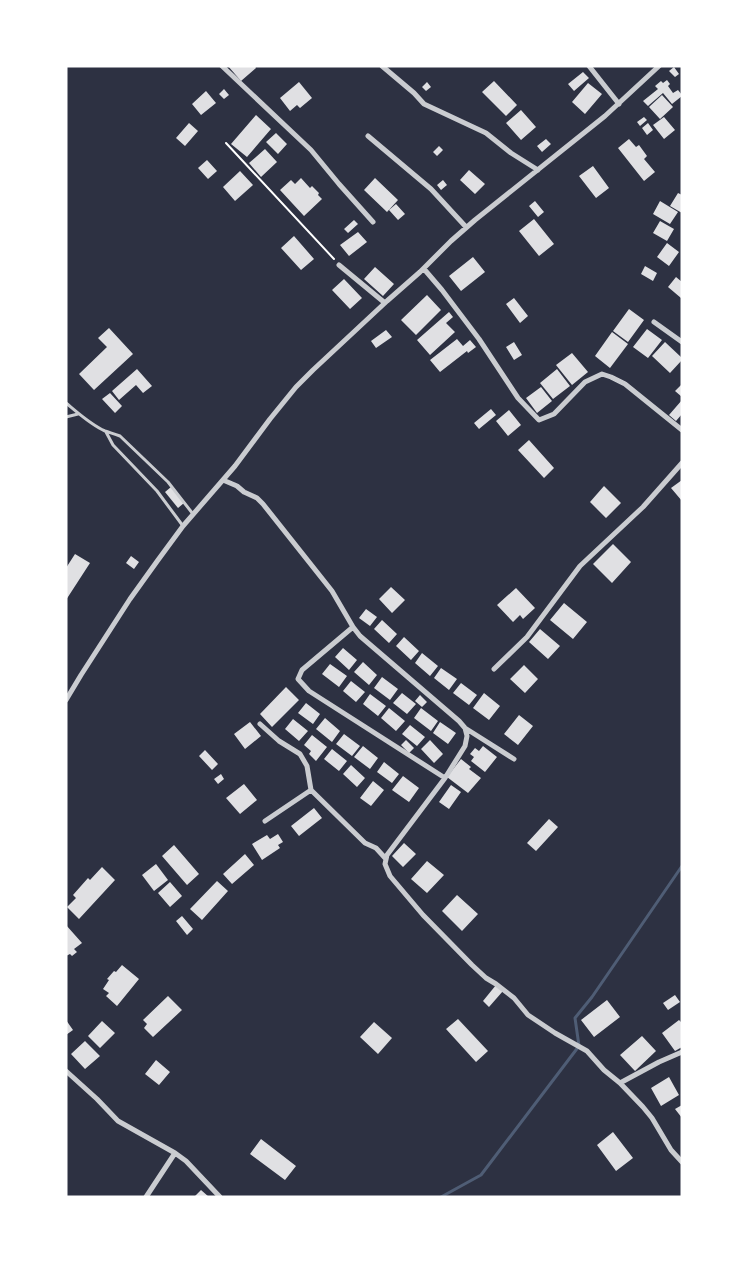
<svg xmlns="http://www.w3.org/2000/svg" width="748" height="1263" font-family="'Asap Condensed',sans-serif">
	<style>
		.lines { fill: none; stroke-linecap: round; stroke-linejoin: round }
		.stream { stroke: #4f5d75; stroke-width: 3 }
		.building { fill: #e0e0e3 }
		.path { stroke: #fff; stroke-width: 2 }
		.service { stroke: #caccd0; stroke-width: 3 }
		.minor { stroke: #caccd0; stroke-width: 5 }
	</style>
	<rect width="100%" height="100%" fill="#2d3142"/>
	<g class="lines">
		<path class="stream" d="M441 1197 481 1175 579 1046 575 1018 592 997 682 866"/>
	</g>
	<path class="building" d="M228 66H255L256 68 241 81Z
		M674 67 679 74 675 77 669 71Z
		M583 72 589 78 574 91 568 84Z
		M667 80 670 84 668 86 673 93 678 90 682 95V96L672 104 663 93 648 106 643 101 658 89 655 86 661 81 663 83Z
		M494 81 517 105 506 116 482 92Z
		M299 82 312 98 300 108 297 105 290 111 280 98Z
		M427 82 431 87 426 91 422 87Z
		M588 83 602 94 585 114 572 102Z
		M224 89 229 95 224 99 219 94Z
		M206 91 216 103 201 115 192 104Z
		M662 95 673 107 660 119 649 107Z
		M521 110 536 127 521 140 506 123Z
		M256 115 271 129 247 157 231 144Z
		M644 117 647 120 640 126 637 122Z
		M664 117 675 130 664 139 653 125Z
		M189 123 198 131 185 146 176 138Z
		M648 123 653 130 647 135 642 128Z
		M276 133 287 144 278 154 266 142Z
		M546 139 551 144 542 152 537 146Z
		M629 139 636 147 639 145 647 156 644 159 655 172 644 181 618 148Z
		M439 146 443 150 437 156 433 152Z
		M265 149 277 162 261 177 249 163Z
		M207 160 217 171 208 179 198 168Z
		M593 166 609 188 596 198 579 176Z
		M469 170 485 184 475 194 460 180Z
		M240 171 253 185 235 201 223 187Z
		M301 178 310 188 312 186 319 193 318 195 322 199 304 216 280 190 291 180 295 184Z
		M375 178 398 200 387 212 364 190Z
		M443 180 447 185 441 190 437 185Z
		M678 193 682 195V213L670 206Z
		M535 201 544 212 538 217 529 206Z
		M660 201 678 212 670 224 653 214Z
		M396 204 405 214 398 220 389 210Z
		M534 219 554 244 539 256 519 231Z
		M354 220 358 224 348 233 344 229Z
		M660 221 674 229 667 241 653 233Z
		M358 232 367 242 349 256 340 245Z
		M294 236 314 259 301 270 281 248Z
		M667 243 679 252 669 266 657 257Z
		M473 257 485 272 461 291 449 276Z
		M645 266 657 273 653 281 641 274Z
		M375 267 394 284 383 296 364 279Z
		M676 277 682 282V297L681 298 668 287Z
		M344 279 362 298 350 309 332 290Z
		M427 295 441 310 416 335 401 320Z
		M514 298 528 316 520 323 506 304Z
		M629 309 644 320 628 342 613 331Z
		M449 312 453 317 446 323 455 332 430 355 417 340Z
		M109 328 133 354 94 390 79 374 107 347 98 338Z
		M647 329 662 340 648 358 633 347Z
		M386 330 392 337 376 348 371 341Z
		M612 332 628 344 610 368 595 356Z
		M457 339 463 346 470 340 476 347 468 353 467 351 440 372 430 360Z
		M514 342 522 355 514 360 506 347Z
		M665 342 682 358V360L670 373 652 356Z
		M572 353 588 372 572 385 556 365Z
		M137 369 152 386 143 393 136 385 119 400 112 391Z
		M557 369 570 386 553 399 540 383Z
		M682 384V397L675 391Z
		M541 387 552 401 537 413 526 398Z
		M110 393 122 406 115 413 102 399Z
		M682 400V414L676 421 669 415Z
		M491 409 496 415 479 429 474 423Z
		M509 410 521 425 508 436 496 421Z
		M529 440 554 468 544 478 518 450Z
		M682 480V501L671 488Z
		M604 486 621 503 606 518 590 502Z
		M171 487 184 503 178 508 165 492Z
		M613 544 631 562 612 583 593 564Z
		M75 554 90 563 66 600V568Z
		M131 556 139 562 134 569 126 563Z
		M391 587 405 600 392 613 379 599Z
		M516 588 535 608 523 619 520 615 513 622 497 605Z
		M564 603 587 622 573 639 550 620Z
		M366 609 377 617 370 626 359 618Z
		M382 620 397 634 389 643 374 629Z
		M540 629 560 646 548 659 529 642Z
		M404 637 419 651 411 660 396 646Z
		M343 648 357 660 349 670 335 657Z
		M422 653 438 666 430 676 415 663Z
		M363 662 377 675 369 685 354 672Z
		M330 664 347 676 339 687 322 674Z
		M524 665 538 679 525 693 510 679Z
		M441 668 457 679 449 690 434 678Z
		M382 677 398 689 390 700 374 688Z
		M351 681 365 692 356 702 343 691Z
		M461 683 477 695 469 705 453 693Z
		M286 687 299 700 272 727 260 714Z
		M402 693 416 704 407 714 393 703Z
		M484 693 500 706 489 720 473 708Z
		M370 694 386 706 378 716 363 704Z
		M420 695 427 702 422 707 415 701Z
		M306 703 320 714 313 724 298 713Z
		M389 708 405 721 396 731 381 718Z
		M421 708 438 721 431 731 414 718Z
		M519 715 533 726 518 745 504 734Z
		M325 718 340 731 332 742 316 729Z
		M293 719 308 731 299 741 285 729Z
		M250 722 261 736 245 749 234 734Z
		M440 722 456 733 448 744 433 733Z
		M410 725 425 737 417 746 402 734Z
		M344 734 360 746 352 756 336 744Z
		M312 735 327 747 316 761 309 754 311 751 304 745Z
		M406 740 414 748 409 753 401 745Z
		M430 740 443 754 434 763 421 749Z
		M363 746 378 758 370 769 354 757Z
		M483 746 497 757 485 772 471 761 474 757 470 754 475 748 479 751Z
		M332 749 347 761 339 771 324 759Z
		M205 750 218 764 212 770 199 756Z
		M461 759 471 767 469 769 481 778 468 793 447 777Z
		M384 762 399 774 392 783 377 772Z
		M351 765 365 778 357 787 343 774Z
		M221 774 224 779 218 784 214 779Z
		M403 776 419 788 409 802 392 790Z
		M373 781 384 790 371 806 360 798Z
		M244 784 257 800 240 814 226 798Z
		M451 785 461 792 449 809 439 802Z
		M314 808 322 818 299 836 291 826Z
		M549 819 558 827 536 851 527 843Z
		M278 834 283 842 278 845 280 848 262 860 252 844 267 835 270 839Z
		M404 843 416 854 403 867 392 856Z
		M174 845 199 874 187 885 162 856Z
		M245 854 254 865 232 884 223 874Z
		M427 861 444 875 427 893 411 879Z
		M156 864 168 880 154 891 142 875Z
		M102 867 115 880 79 919 67 907 76 898 73 895 88 878 90 880Z
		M217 881 228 891 202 920 190 909Z
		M170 882 182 896 170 907 158 893Z
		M457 895 478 914 462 931 442 911Z
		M182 916 193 929 187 935 176 921Z
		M66 925 82 943 74 949 77 952 72 956 70 954 66 956Z
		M122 965 139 979 117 1006 106 996 109 993 103 989 109 980 107 979 114 971 116 972Z
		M496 985 503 991 489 1007 483 1001Z
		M675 995 680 1002 668 1010 663 1003Z
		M168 996 182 1010 153 1037 144 1028 147 1024 143 1020Z
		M607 1000 620 1017 594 1037 581 1020Z
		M458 1019 488 1051 476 1062 446 1029Z
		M66 1020 73 1030 66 1035Z
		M679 1020 682 1023V1047L675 1051 662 1033Z
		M102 1021 115 1033 100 1048 88 1036Z
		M374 1022 392 1038 378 1054 360 1037Z
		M642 1036 656 1051 635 1071 620 1055Z
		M85 1041 100 1056 85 1069 71 1054Z
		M156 1060 170 1072 159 1085 145 1074Z
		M669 1077 679 1095 661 1106 651 1088Z
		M682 1105V1118L675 1109Z
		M613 1132 633 1158 616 1171 597 1145Z
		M261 1139 296 1166 285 1180 250 1154Z
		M201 1190 209 1197H194Z"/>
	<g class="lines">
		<path class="path" d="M226 143 334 259"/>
		<path class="service" d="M66 403C78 413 91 425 105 431 111 433 115 434 120 436L168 482 193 514
			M66 417 78 414
			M106 432 113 445 157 491 183 526"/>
		<path class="minor" d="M222 66 311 150 339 184 373 222
			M382 66 414 93 424 104 486 133 511 153 538 170
			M589 66 619 104
			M368 136 431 189 466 227
			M339 265 385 303
			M424 269 442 290 479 339 518 398 539 420 554 414 585 382 602 374 611 377 625 384 682 430
			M654 322 682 342
			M223 480 237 486 244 492 257 498 263 504 332 591 353 627 360 636 459 721 465 728 514 759
			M353 627 302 670 298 679 309 691 445 778
			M494 669 527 637 580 566 643 507 682 463
			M66 700 81 675 130 599 158 560 183 526 235 466 270 419 296 387 313 370 387 301 420 272 451 241 475 220 605 116 659 66
			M260 724 279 741 300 754 307 766 311 790 365 843 376 848 386 859
			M465 728 467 736 465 746 445 778 387 855 385 864 390 876 423 915 472 965 486 978 496 984 514 998 528 1015 555 1033 587 1051 604 1070 620 1083 643 1107 652 1118 671 1150 682 1162
			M265 821 311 790
			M66 1071 97 1099 118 1121 175 1153 186 1161 220 1197
			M620 1083 659 1062 682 1052
			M146 1197 175 1153"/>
	</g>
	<rect width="748" height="1263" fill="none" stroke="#ffffff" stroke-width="135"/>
</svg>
